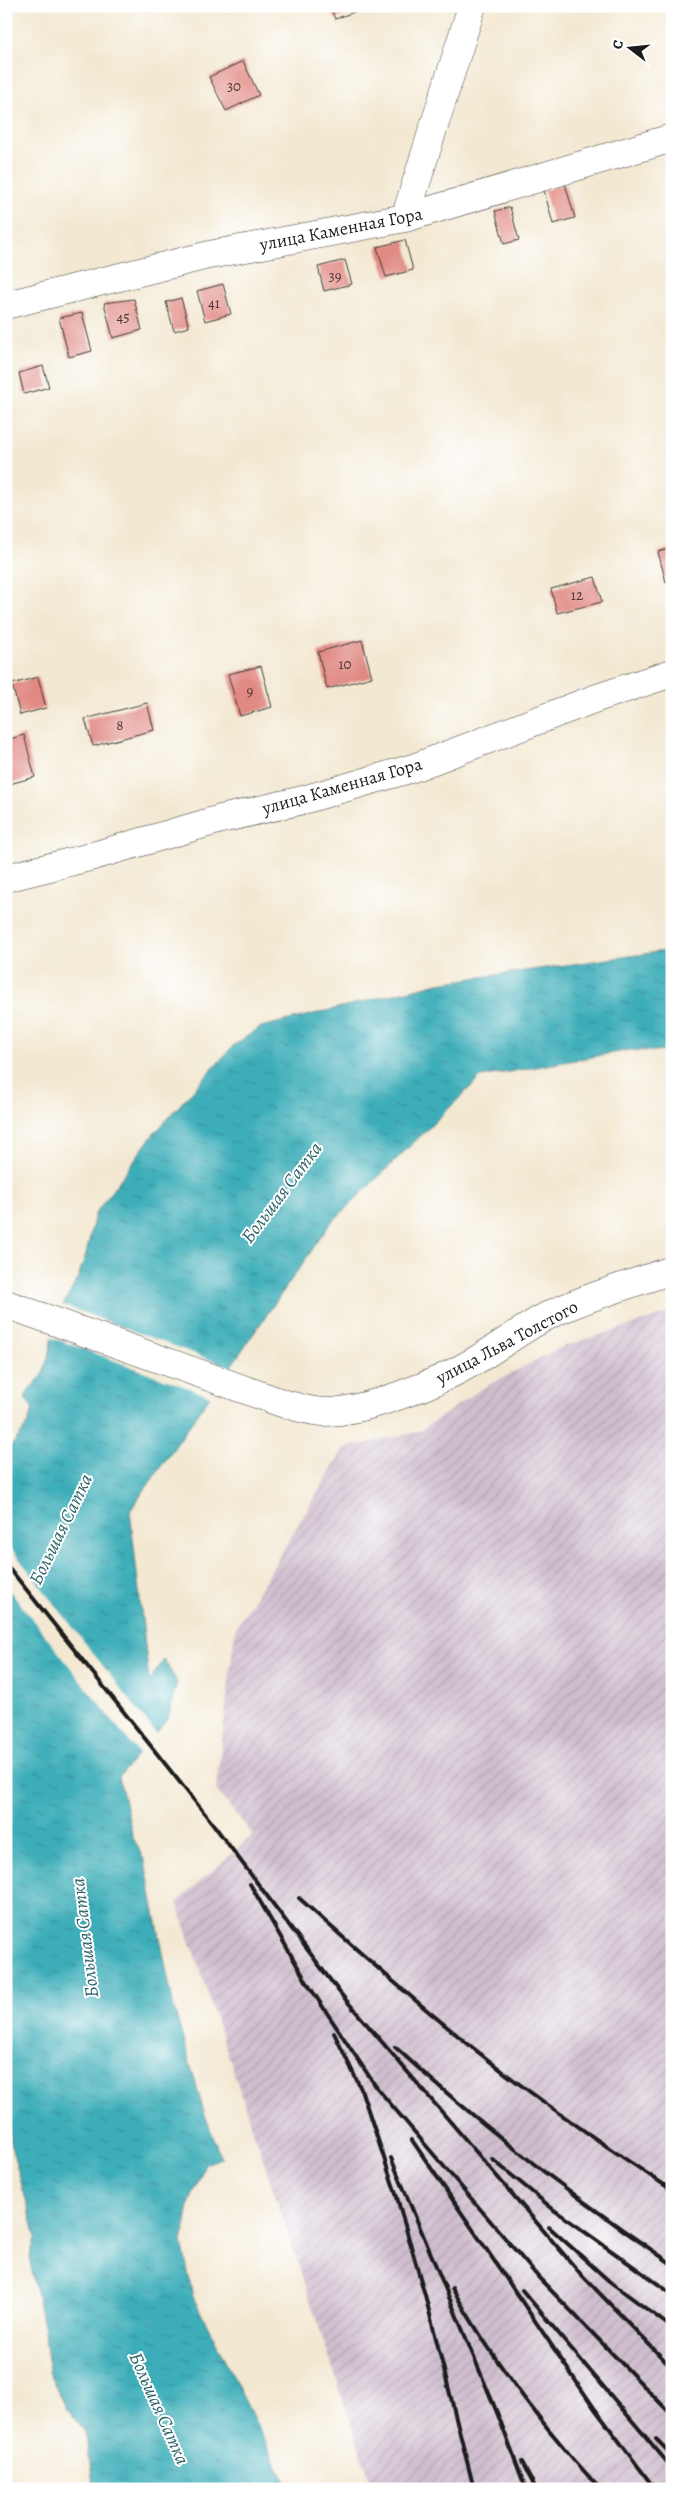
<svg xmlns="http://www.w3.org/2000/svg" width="678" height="2495" font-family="Alegreya,serif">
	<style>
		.industrial { fill: url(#industrial-furrows) }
		.water { fill: url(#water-ripples); stroke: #2d656a }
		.pier { fill: #f3e8d1 }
		.building { fill: #e18983 }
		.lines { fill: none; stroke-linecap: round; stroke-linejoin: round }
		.minor-casing { stroke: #3c3b37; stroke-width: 29 }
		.minor { stroke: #fff; stroke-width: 28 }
		.rail { stroke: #1c1c1c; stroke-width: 4 }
		.labels { text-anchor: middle; stroke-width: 4; stroke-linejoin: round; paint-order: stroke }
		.number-label { font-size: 15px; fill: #4d3736 }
		.street-label { font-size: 18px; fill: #1c1c1c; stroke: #fff }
		.water-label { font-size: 19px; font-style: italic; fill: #2d656a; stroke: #fff }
	</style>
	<defs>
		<pattern id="industrial-furrows" width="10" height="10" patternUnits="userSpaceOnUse" patternTransform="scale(1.25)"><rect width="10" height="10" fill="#cfbdce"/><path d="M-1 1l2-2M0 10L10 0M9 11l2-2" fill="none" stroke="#b1a2b0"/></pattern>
		<pattern id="water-ripples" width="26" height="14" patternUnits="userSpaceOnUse" patternTransform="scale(1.25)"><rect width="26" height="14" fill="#3eaeb9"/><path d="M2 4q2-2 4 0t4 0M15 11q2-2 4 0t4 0" fill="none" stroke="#338d96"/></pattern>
	</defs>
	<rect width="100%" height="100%" fill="#fff"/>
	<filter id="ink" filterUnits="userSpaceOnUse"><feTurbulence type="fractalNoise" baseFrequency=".02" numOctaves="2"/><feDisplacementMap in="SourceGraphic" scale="10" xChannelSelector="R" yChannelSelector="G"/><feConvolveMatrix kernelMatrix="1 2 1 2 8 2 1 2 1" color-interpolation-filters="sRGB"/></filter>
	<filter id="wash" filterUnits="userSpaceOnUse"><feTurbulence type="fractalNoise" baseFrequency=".0096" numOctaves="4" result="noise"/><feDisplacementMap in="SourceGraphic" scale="20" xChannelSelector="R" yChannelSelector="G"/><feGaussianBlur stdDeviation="1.12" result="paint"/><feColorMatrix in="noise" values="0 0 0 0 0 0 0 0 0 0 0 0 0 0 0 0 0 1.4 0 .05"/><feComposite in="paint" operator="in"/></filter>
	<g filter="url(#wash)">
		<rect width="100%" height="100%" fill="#f3e8d1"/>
		<path class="industrial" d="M672 1312V2489H373L177 1902 253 1835 216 1790 235 1630 344 1448 420 1431 481 1389 559 1348Z"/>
		<path class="water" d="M672 950V1052L630 1050 481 1077 330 1224 130 1511 149 1681 164 1660 177 1682 168 1719 119 1777 133 1837 145 1862 174 2008 204 2112 221 2158 205 2164 190 2202 182 2242 193 2297 289 2489H94L85 2431 66 2408 49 2371 45 2335 29 2257 36 2237 12 2149 6 2103V1453L26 1427 33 1409 25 1397 30 1388 42 1376 50 1351 52 1325 77 1280 86 1254 95 1214 151 1137 234 1045 261 1027 439 983Z"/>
		<path class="pier" d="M60 1304 233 1368 213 1397 48 1336 49 1324Z
			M6 1542 157 1735 140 1755 6 1586Z"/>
		<g id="blocks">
			<path class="building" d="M330 6H370L335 19Z
				M243 61 259 95 226 111 209 77Z
				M565 184 575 218 553 224 544 190Z
				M510 207 519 240 504 244 495 211Z
				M405 240 413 270 386 277 377 247Z
				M345 260 352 284 324 291 318 267Z
				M223 284 231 314 205 321 197 291Z
				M181 298 189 327 174 331 166 302Z
				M134 299 142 330 113 338 104 303Z
				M82 313 92 351 69 357 59 318Z
				M43 366 49 387 24 394 19 373Z
				M672 548V580L666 582 658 552Z
				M595 577 602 602 557 613 551 589Z
				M362 640 372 677 327 689 318 652Z
				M261 666 272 707 240 716 228 674Z
				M38 677 46 708 20 715 12 684Z
				M147 703 154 730 93 746 85 719Z
				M24 735 35 777 6 785V740Z"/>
		</g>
	</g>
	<g filter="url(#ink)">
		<use href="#blocks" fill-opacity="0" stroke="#3c3b37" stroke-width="1"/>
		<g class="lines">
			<defs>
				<path id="minor" d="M405 218 472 6
					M6 305 209 255 405 218 672 138
					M6 878 86 858 221 819 303 800 413 768 594 699 672 673
					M6 1304 282 1403C296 1407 309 1411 323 1412 363 1413 438 1383 473 1362 499 1347 523 1328 551 1314 589 1296 632 1284 672 1270"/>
			</defs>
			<use href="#minor" class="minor-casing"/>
			<use href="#minor" class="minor"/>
			<path class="rail" d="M6 1564 213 1824 340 1993 579 2272 672 2368
				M250 1884 309 1986 377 2088 539 2278 672 2415
				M299 1898C368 1960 437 2021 510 2077 563 2117 617 2154 672 2190
				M334 2033 361 2089 396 2194 425 2295 474 2489
				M395 2047C481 2126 575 2198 672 2264
				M412 2140 595 2409 655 2489
				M391 2158 498 2415 526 2489
				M492 2159 554 2210 672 2294
				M549 2227 609 2281 672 2328
				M452 2288C493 2361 543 2427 600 2489
				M522 2290 672 2468
				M656 2439 672 2455
				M522 2462 536 2489"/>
		</g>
	</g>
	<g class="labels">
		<g class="number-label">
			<text x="234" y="91">30</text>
			<text x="335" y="281">39</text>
			<text x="214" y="308">41</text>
			<text x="123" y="322">45</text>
			<text x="577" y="600">12</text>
			<text x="345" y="669">10</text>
			<text x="250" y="696">9</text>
			<text x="120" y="730">8</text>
		</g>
		<g class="street-label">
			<text transform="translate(341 229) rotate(-11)" y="6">улица Каменная Гора</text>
			<text transform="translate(342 786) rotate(-16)" y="6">улица Каменная Гора</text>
			<text transform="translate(507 1342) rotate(-28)" y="6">улица Льва Толстого</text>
		</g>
		<g class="water-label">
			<text transform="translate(281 1192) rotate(-53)" y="7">Большая Сатка</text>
			<text transform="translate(60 1529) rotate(-64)" y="7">Большая Сатка</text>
			<text transform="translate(84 1938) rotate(-97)" y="7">Большая Сатка</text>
			<text transform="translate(160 2408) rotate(66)" y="7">Большая Сатка</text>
		</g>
	</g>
	<rect width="678" height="2495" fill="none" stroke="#fff" stroke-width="25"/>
	<g transform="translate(630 48) rotate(286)" stroke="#ffffff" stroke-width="4" paint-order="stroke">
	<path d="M0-4L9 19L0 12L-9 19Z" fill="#1c1c1c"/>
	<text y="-8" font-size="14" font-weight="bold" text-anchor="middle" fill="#1c1c1c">С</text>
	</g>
</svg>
